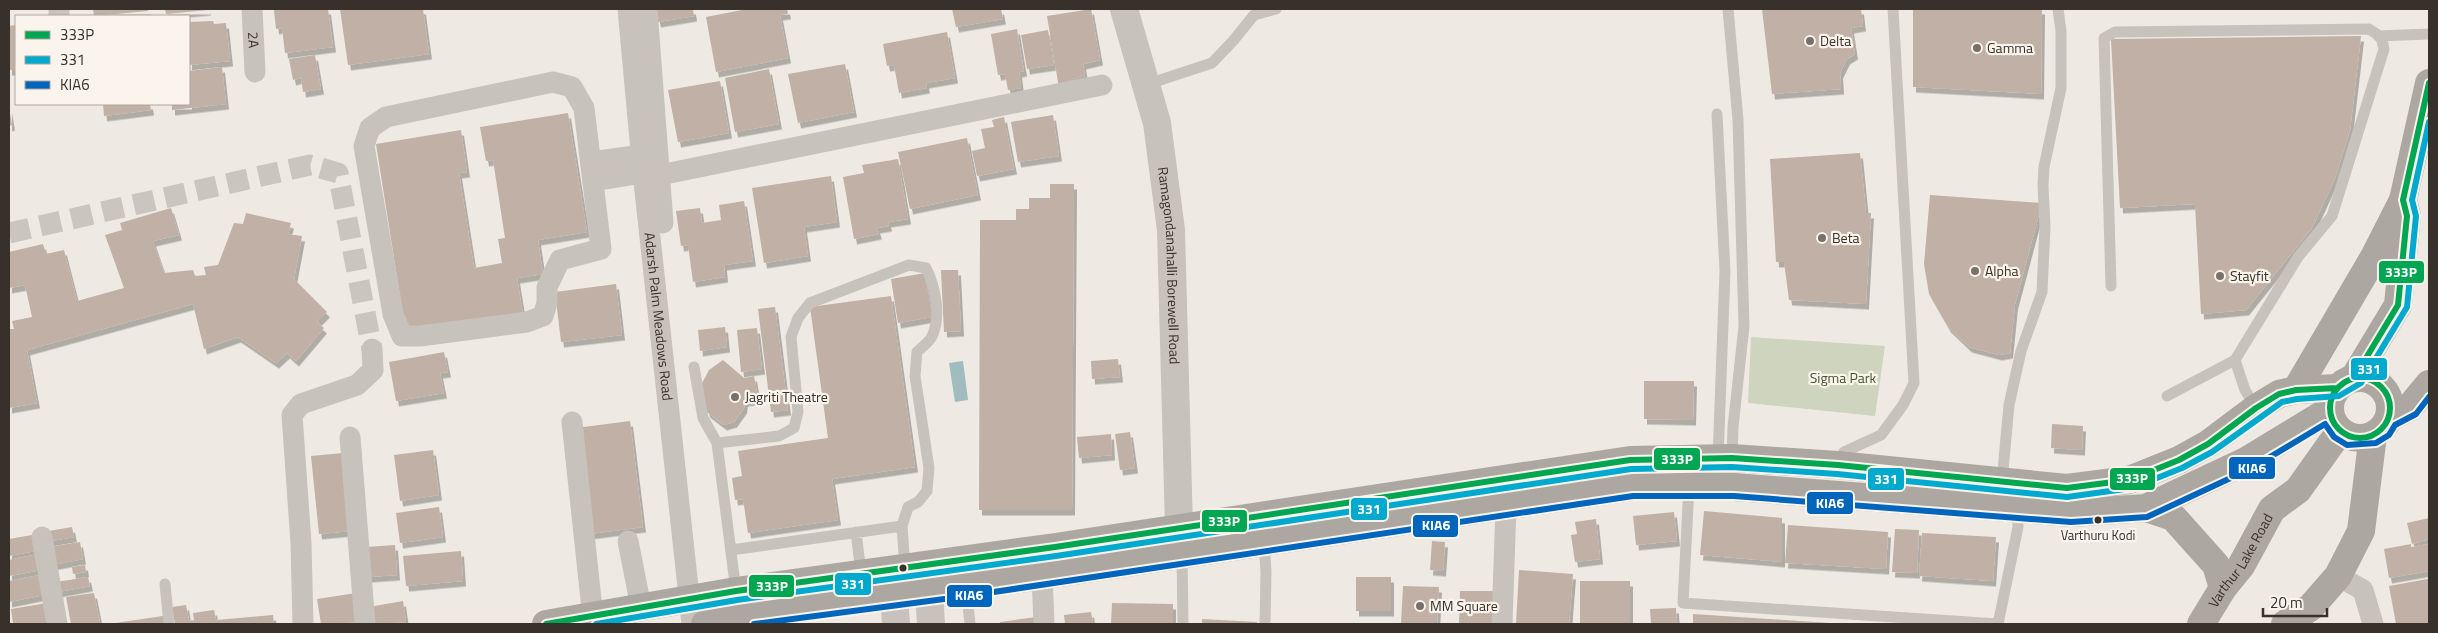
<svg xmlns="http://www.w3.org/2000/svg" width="2438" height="633" font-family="'Titillium Web',sans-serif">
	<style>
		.green { fill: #ced4be }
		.water { fill: #a0bcbf }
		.building { fill: #c1b0a5; filter: url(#shadow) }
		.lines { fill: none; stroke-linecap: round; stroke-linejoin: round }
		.minor-tunnel { stroke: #cac5be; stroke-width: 21; stroke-dasharray: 21 11; stroke-linecap: butt }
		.service { stroke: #c8c2bc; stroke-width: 11 }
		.minor { stroke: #c8c2bc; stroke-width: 21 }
		.tertiary { stroke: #c8c2bc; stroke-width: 28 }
		.primary { stroke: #ada7a1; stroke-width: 28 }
		.bus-1-casing { stroke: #faf4ec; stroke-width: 10 }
		.bus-2-casing { stroke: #faf4ec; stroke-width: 10 }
		.bus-3-casing { stroke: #faf4ec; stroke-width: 10 }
		.bus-1 { stroke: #00a651; stroke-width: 6 }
		.bus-2 { stroke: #00a9ce; stroke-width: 6 }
		.bus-3 { stroke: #0065bd; stroke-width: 6 }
		.poi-dot { fill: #78716b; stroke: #faf4ec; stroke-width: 2 }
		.bus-dot { fill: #38302a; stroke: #faf4ec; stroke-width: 2 }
		.labels { text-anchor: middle; stroke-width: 4.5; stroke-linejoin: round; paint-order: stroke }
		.bus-label { font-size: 13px; fill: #38302a; stroke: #faf4ec }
		.street-label { font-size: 14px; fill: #38302a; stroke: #faf4ec }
		.poi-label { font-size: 14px; fill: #38302a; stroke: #faf4ec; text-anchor: start }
		.park-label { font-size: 14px; fill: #44562e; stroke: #faf4ec }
		.line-badge { stroke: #faf4ec; stroke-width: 2 }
		.badge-label { font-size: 14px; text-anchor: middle; font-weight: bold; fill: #fff }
	</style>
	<defs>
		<filter id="shadow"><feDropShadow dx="3" dy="5.5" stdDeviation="0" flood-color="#0004"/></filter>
	</defs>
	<rect width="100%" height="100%" fill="#eeeae3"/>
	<path class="green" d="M1751 337 1885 346 1875 416 1748 403Z"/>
	<path class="water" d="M963 361 968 400 955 402 949 363Z"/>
	<path class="building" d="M93 9H148V11L94 16Z
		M165 9H208V10L166 14Z
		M328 9 333 47 285 53 282 28 276 29 274 10Z
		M340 9H423L429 54 348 65Z
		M655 9H693L694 16 658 22Z
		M747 9H787L788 14 780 15 788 58 716 72 706 17Z
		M952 9H1001L1003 19 956 27Z
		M1091 9 1100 60 1083 64 1085 76 1073 79 1074 84 1059 88 1047 16Z
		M1762 9H1861L1863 26 1851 28 1855 54 1847 59 1840 73 1841 89 1772 94Z
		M1913 9H2042L2041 94 1913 87Z
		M213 21 214 24 226 23 230 61 189 65V22Z
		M16 25V70H9V26Z
		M1017 29 1024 71 1019 72 1021 88 1008 90 1005 74 998 75 991 34Z
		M1048 30 1054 65 1027 69 1021 35Z
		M947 32 955 78 926 83 927 88 899 93 894 65 887 66 883 44Z
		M2361 36 2350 130 2335 178 2312 228 2246 310 2201 314 2195 204 2120 208 2111 39Z
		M315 55 321 89 303 92 301 78 293 80 289 59Z
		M845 64 854 112 798 123 788 74Z
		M222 67 226 104 172 110V104H189V71Z
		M769 69 779 124 735 132 725 78Z
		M720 81 729 133 678 142 668 90Z
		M103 104H150L151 110 104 116Z
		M9 107 12 125 9 126Z
		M568 113 587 232 538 240 543 274 517 278 523 315 406 334 376 144 461 130 467 172 459 173 474 268 502 263 498 239 505 238 493 160 486 161 480 127Z
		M1053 115 1059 156 1018 162 1011 122Z
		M1004 117 1014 169 977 176 972 151 985 148 981 129 994 127 992 120Z
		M967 138 978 195 910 209 898 152Z
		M1860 153 1866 213H1871L1866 304 1789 300 1784 262H1776L1770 159Z
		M898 159 908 219 888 222 889 226 877 228 879 234 854 239 843 177 864 173 862 165Z
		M831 176 837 222 804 227 808 256 764 263 752 188Z
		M1050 184H1074L1072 510H979L980 220H1016V209H1029V198H1050Z
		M1930 195 2042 203 2015 304 2010 353 1999 355 1969 347 1948 327 1929 294 1924 264Z
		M744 201 753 261 724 265 725 277 693 282 688 245 681 246 676 211 700 208 702 223 721 220 719 205Z
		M171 208 179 235 153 241 164 273 193 270 195 276 206 275 204 267 218 265 234 223 243 224 246 213 291 223 288 234 302 236 294 279 327 312 317 322 324 328 296 361 287 353 276 363 238 337 204 349 193 304 27 350 37 403 9 408V329H14L12 321 32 317 25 285 9 288V252L43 244 46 254 64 250 77 301 124 288 105 235 122 230 120 223Z
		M941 270H958L961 331 944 332Z
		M925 273 932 317 898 323 891 279Z
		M616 284 622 335 561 342 555 292Z
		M891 296 915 467 832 479 838 520 748 533 743 499 735 500 732 478 742 476 738 451 828 438 810 307Z
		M775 307 788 410 771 412 758 309Z
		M725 327 727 347 700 351 698 330Z
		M757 328 762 369 741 372 737 330Z
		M444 352 448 372 440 373 444 393 396 401 389 362Z
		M1118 359 1120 377 1092 379 1091 361Z
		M723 360 744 378 754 376 758 399 745 401 744 408 734 422 724 425 707 412 701 385 709 370Z
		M1644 381H1694L1693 420 1644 419Z
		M630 421 643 527 589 534 576 428Z
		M2052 424 2083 426 2082 450 2051 448Z
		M1130 432 1135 468 1120 470 1115 434Z
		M1111 434 1112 455 1079 458 1077 437Z
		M433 450 439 495 400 501 394 455Z
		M343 453 350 531 319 534 311 456Z
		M439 507 443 537 400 543 396 513Z
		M1704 511 1782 518V562L1700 555Z
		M1674 512 1677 541 1636 545 1633 516Z
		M2429 518V539L2412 544 2407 523Z
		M1596 519 1600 559 1575 562 1571 535 1577 534 1575 522Z
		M1788 525 1888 532 1886 569 1785 563Z
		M72 527 74 537 45 542 43 532Z
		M1895 529 1919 530 1917 573 1892 572Z
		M1922 533 1996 537 1993 581 1919 576Z
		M32 535 35 551 9 556V539Z
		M1432 541 1445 542 1443 571 1430 570Z
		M80 542 83 559 52 565 49 547Z
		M2411 544V547L2429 544V571L2389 578 2384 549Z
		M395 545 397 575 368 577 366 547Z
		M461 551 463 581 406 586 403 556Z
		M38 554 41 570 9 576V560Z
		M85 565 86 572 73 574 72 567Z
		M1519 570 1573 574 1569 624H1516Z
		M40 575 44 595 9 602V581Z
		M88 577 90 586 58 592 56 582Z
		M1356 577H1391V611H1356Z
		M2428 579 2429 624H2396L2389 586Z
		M1580 581H1630V624H1580Z
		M1403 586 1439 587 1437 624H1401Z
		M1460 591H1494L1493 624H1459Z
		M94 593 100 623 71 624 66 597Z
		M356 593 360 622 321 624 317 599Z
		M403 601 406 622 372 624 369 607Z
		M47 603 50 624H13L11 609Z
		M1112 603 1173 604V624H1111Z
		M186 605 189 621 194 620 193 613 214 610 216 620 273 615 274 624H175L172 607Z
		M1676 608 1677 624H1651L1650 609Z
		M1091 612 1093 624H1065L1064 615Z
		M1693 614 1830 623V624H1693Z
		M163 616 164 624H115V623Z
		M1036 617 1037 624H1000V622Z
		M1202 619 1257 622V624H1202Z"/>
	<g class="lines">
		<path class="minor-tunnel" d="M9 233 310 165 338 173 372 349"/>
		<path class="service" d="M1728 9 1738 120 1744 326 1733 427 1732 458
			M2378 36 2429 34
			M1145 85 1212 63 1233 41 1254 15 1276 9
			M1717 114 1725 271 1718 459
			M2111 286 2104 38 2115 32 2369 29 2381 37 2384 49 2332 216 2298 257 2235 360 2167 396
			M2235 360 2245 390 2256 408
			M694 367 703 418 717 443 736 591
			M717 443 779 436 794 428 798 412 791 337 798 318 810 303 909 265 926 268C935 286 941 314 933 334 931 341 922 347 917 352L915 376 929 468 927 491 918 502 908 507 902 526 731 550
			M1844 452 1881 435 1903 405 1914 383 1893 9
			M2002 481 2009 405 2021 351 2042 292 2045 227 2043 186 2044 167 2061 88V31L2058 9
			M1689 486 1683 603 1998 624
			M902 526 905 567
			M856 532 861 573
			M1264 543 1266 572 1265 624
			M1182 555 1183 624
			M165 584 169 624
			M966 587 970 624
			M1998 624 2018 527V511"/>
		<g class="minor">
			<path d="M59 9V16"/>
			<path id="s1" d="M252 9 255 72"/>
			<path id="s2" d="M628 9 643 173 692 624"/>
			<path d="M647 9 663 223"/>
			<path d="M553 82 572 87 584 108 601 249 560 260 547 287V303L543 316 527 322 420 336H402L393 314 364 146 370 128 386 117Z"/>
			<path d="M591 162 642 155"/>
			<path d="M660 175 1102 85"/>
			<path d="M593 181 643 173"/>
			<path d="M572 422 593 618"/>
			<path d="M350 437 365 624"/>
			<path d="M42 537 57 624"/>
			<path d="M628 541 639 597"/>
			<path d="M1042 575 1044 624"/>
			<path d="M2338 576 2363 590 2373 624"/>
			<path d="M303 624 301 543 292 415 301 404 357 385 373 370 372 349"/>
			<path d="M1502 624 1506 506"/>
		</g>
		<g class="tertiary">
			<path id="s3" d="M1124 9 1157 123 1171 230 1179 528"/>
			<path d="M929 591 931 624"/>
			<path d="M894 597 896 624"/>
		</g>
		<g class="primary">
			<path d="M2354 378 2398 305 2407 216 2403 200 2429 83"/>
			<circle cx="2360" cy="408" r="30"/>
			<path d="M2296 390 2374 257 2403 200"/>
			<path d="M2389 418 2410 407 2429 384"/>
			<path d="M2146 508 2173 517 2216 565 2223 588"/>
			<path d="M546 624 736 591 1055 547 1630 460 1732 458 1838 465 2067 488 2129 480 2179 460 2208 444 2256 408 2279 394 2296 390 2337 388"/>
			<path d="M705 624 791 609 966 587 1632 487H1734L2072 513 2146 508 2246 461 2330 410"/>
			<path id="s4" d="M2201 624 2223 588 2241 566 2272 509 2298 490 2340 431"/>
			<path d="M2285 624 2311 607 2338 576 2361 531 2373 435"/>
		</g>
		<defs>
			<path id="bus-1" d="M2354 378 2398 305 2407 216 2403 200 2429 83
				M2330 408a30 30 0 1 1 60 0a30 30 0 1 1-60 0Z
				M546 624 736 591 1055 547 1630 460 1732 458 1838 465 2067 488 2129 480 2179 460 2208 444 2256 408 2279 394 2296 390 2337 388"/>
			<path id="bus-2" d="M596 624 737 600 1056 556 1631 469 1732 467 1837 474 2067 497 2132 488 2182 468 2212 452 2282 402 2297 399 2339 396 2361 383 2407 307 2416 216 2412 200 2429 122"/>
			<path id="bus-3" d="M754 624 967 596 1633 496H1734L2071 522 2147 517 2250 469 2325 424 2334 437 2347 445 2376 443 2389 435 2395 425 2416 414 2429 397"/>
		</defs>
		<use href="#bus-1" class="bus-1-casing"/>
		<use href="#bus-2" class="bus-2-casing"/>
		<use href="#bus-3" class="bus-3-casing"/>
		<use href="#bus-1" class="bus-1"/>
		<use href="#bus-2" class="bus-2"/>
		<use href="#bus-3" class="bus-3"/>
	</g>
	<g class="poi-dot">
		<circle cx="1810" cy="41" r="5"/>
		<circle cx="1977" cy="48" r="5"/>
		<circle cx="1822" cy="238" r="5"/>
		<circle cx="1975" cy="271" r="5"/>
		<circle cx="2220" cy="276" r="5"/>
		<circle cx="735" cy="397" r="5"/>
		<circle cx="1420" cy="606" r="5"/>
	</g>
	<g class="bus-dot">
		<circle cx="2098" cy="520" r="4.5"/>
		<circle cx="903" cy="568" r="4.5"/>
	</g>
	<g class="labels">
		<g class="bus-label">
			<text x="2098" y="540">Varthuru Kodi</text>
		</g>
		<g class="street-label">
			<text dy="5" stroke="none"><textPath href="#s1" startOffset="31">2A</textPath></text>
			<text dy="5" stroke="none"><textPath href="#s3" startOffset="262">Ramagondanahalli Borewell Road</textPath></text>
			<text dy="5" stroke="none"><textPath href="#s2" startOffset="309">Adarsh Palm Meadows Road</textPath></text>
			<text dy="5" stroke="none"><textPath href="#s4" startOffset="75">Varthur Lake Road</textPath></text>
		</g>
		<g class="poi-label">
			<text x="1820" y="46">Delta</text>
			<text x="1987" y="53">Gamma</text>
			<text x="1832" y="243">Beta</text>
			<text x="1985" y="276">Alpha</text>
			<text x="2230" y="281">Stayfit</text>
			<text x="745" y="402">Jagriti Theatre</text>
			<text x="1430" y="611">MM Square</text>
		</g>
		<g class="park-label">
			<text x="1843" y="383">Sigma Park</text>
		</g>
	</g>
	<g class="line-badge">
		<rect x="2378" y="260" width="47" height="24" rx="5" fill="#00a651"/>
		<rect x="2350" y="357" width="38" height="24" rx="5" fill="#00a9ce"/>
		<rect x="1653" y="447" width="48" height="24" rx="5" fill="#00a651"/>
		<rect x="2228" y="456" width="48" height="24" rx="5" fill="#0065bd"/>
		<rect x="2109" y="467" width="47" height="24" rx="5" fill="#00a651"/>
		<rect x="1867" y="467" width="38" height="24" rx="5" fill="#00a9ce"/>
		<rect x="1806" y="491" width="48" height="24" rx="5" fill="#0065bd"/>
		<rect x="1350" y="497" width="38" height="24" rx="5" fill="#00a9ce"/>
		<rect x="1201" y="509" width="47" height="24" rx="5" fill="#00a651"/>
		<rect x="1412" y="514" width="47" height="24" rx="5" fill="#0065bd"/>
		<rect x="834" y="572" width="38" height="24" rx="5" fill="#00a9ce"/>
		<rect x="748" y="574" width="47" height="24" rx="5" fill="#00a651"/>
		<rect x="946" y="584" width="47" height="24" rx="5" fill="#0065bd"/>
	</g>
	<g class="badge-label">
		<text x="2401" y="277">333P</text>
		<text x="2369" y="374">331</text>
		<text x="1677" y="464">333P</text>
		<text x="2252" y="473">KIA6</text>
		<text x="2132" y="483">333P</text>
		<text x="1886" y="484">331</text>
		<text x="1830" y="508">KIA6</text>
		<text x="1369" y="514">331</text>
		<text x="1224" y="526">333P</text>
		<text x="1436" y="530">KIA6</text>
		<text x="853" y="589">331</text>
		<text x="772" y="591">333P</text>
		<text x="969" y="600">KIA6</text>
	</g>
	<rect width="2438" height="633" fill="none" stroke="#38302a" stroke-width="20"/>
	<rect x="15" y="15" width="175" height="90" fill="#faf4ec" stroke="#aca69e"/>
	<rect x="25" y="31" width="25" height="8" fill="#00a651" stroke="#aca69e"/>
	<text x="60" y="40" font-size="15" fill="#38302a">333P</text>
	<rect x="25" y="56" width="25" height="8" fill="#00a9ce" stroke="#aca69e"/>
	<text x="60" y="65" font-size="15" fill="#38302a">331</text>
	<rect x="25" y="81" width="25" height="8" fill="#0065bd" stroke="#aca69e"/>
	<text x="60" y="90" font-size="15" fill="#38302a">KIA6</text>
	<path d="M2263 608v8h64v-8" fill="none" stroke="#38302a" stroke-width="2.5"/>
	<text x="2270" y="608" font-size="15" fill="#38302a" stroke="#faf4ec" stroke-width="4" paint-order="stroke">20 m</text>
</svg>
